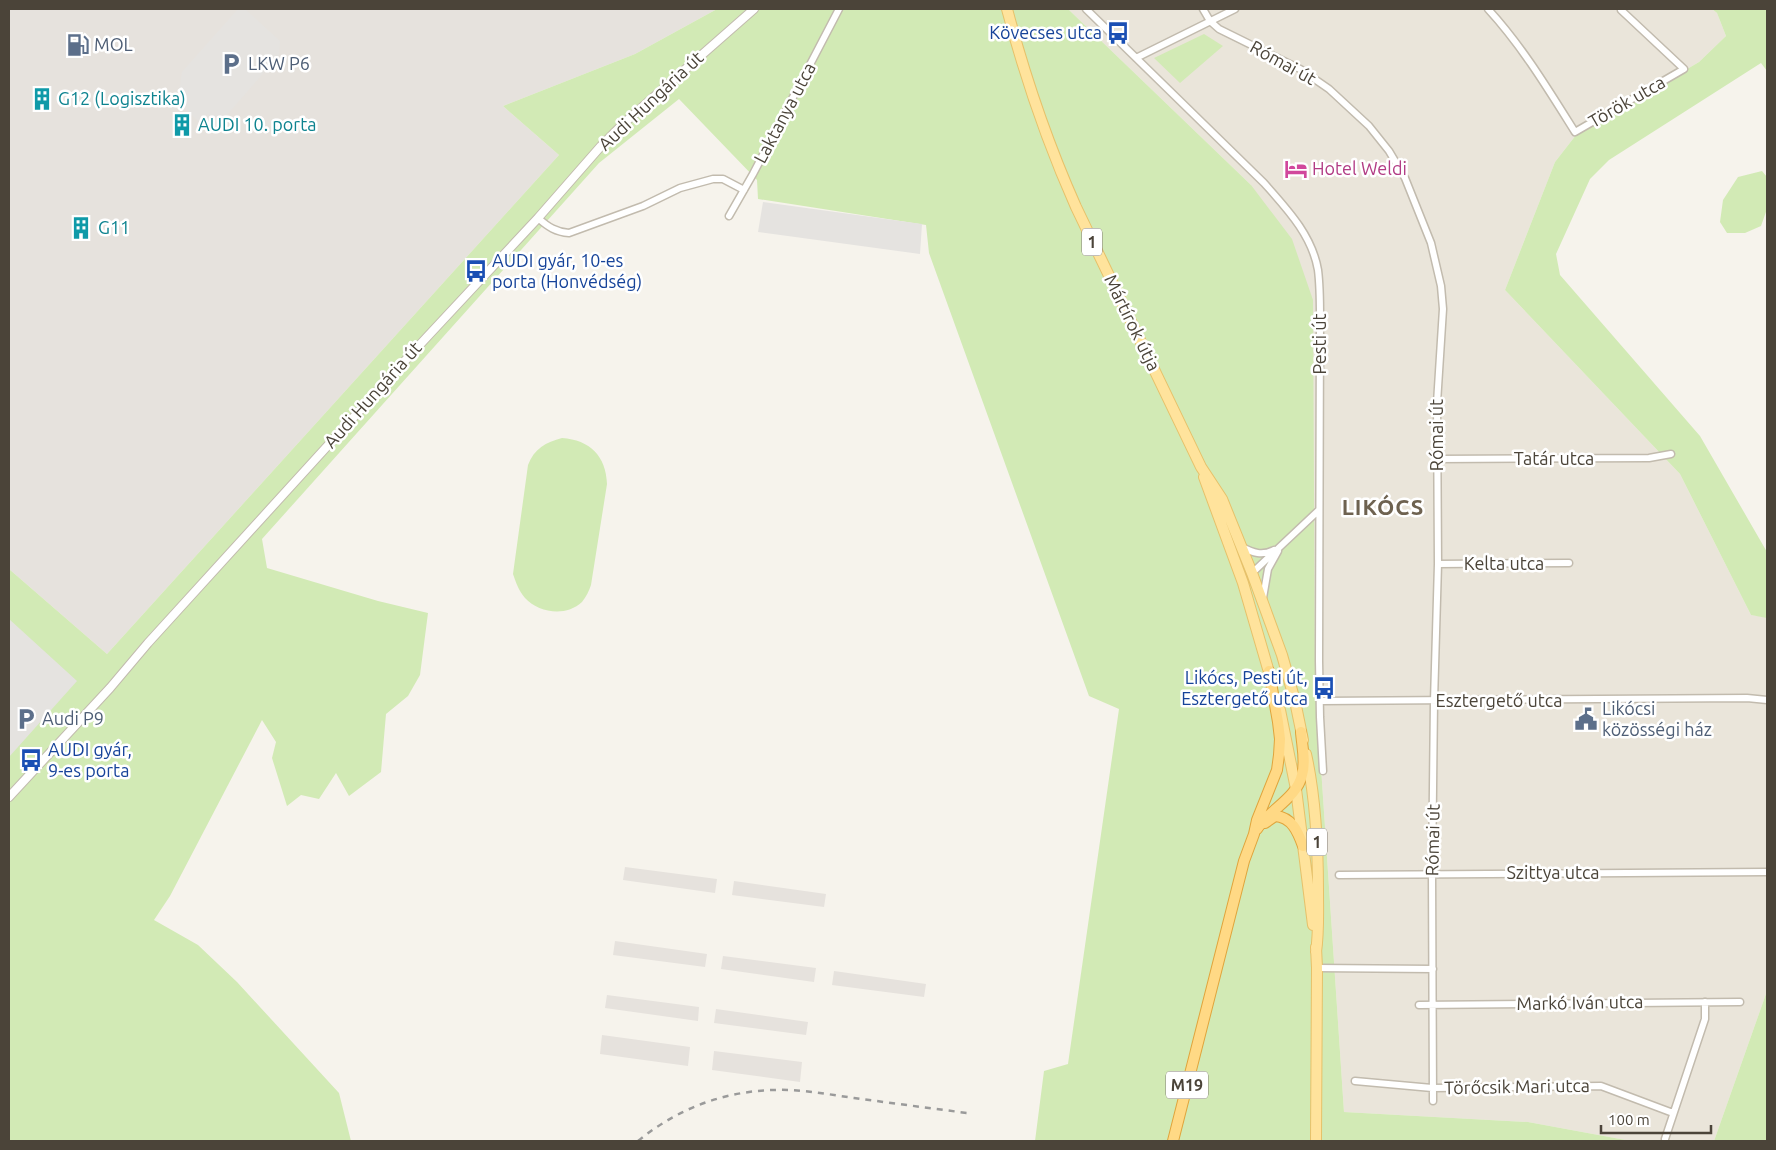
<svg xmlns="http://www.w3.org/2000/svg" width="1776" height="1150" font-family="Ubuntu,sans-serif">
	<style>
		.residential { fill: #eae5da }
		.industrial { fill: #e6e2dd }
		.green { fill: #d2eab5 }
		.parking { fill: #e5e3e0 }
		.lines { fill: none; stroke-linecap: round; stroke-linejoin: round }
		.minor-casing { stroke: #c2bbae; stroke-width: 9 }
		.tertiary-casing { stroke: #c2bbae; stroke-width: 10 }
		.primary-casing { stroke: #e6c16a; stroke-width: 12 }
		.trunk-casing { stroke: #e0a43c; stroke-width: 12 }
		.minor { stroke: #fff; stroke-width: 6 }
		.tertiary { stroke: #fff; stroke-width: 8 }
		.primary { stroke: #ffe39c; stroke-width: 10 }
		.trunk { stroke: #ffd985; stroke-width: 10 }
		.rail { stroke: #9a9a9a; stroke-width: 2.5; stroke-dasharray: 6 6; stroke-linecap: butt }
		.labels { text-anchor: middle; stroke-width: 5; stroke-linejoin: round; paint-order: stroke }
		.shield { fill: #fff; stroke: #817c74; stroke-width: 1 }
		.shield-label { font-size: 16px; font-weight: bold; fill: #4b4439 }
		.transit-label { font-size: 18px; fill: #164399; stroke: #fff; text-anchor: end }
		.service-label { font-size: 18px; fill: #4e5e75; stroke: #fff; text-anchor: start }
		.street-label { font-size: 18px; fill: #4b4439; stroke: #fff }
		.culture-label { font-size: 18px; fill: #0d838f; stroke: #fff; text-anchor: start }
		.hotel-label { font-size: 18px; fill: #b23c85; stroke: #fff; text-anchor: start }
		.district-label { font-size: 22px; font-weight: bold; letter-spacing: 1px; fill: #6e6250; stroke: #fff }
	</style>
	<rect width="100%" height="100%" fill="#f6f3ec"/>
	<path class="residential" d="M1068 9H1712L1717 13 1726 36 1699 62 1576 135 1555 162 1505 290 1680 474 1751 615 1767 617V991L1714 1141H1631L1528 1122 1344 1112 1315 677 1314 535 1251 185Z"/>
	<path class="industrial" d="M9 9H717L635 54 503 106 559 155 107 654 9 569Z
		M625 867 717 879 715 893 623 880Z
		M734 881 826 894 824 907 732 895Z
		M615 941 707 954 705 967 613 955Z
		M723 956 816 968 814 982 721 969Z
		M834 971 926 984 924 997 832 985Z
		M607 995 699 1007 698 1021 605 1008Z
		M716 1009 808 1022 806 1035 714 1023Z
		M602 1035 690 1047 688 1066 600 1054Z
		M714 1051 802 1062 800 1082 712 1070Z"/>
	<path class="green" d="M717 9H1068L1251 185 1292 239 1313 300 1315 677 1344 1112 1528 1122 1631 1141H1035L1044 1071 1068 1064 1119 709 1089 696 929 253 926 225 758 199 757 180 679 99 599 163 262 539 267 568 378 601 428 613 420 675 408 696 386 714 381 772 349 796 336 773 319 799 301 795 287 806 272 758 276 742 262 720 170 896 154 920 198 945 237 982 339 1093 351 1141H9V569L107 654 559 155 503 106 635 54Z
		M1712 9H1767V71L1761 63 1609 160 1590 179 1556 254 1560 275 1700 436 1767 552V618L1751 615 1680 474 1505 290 1555 162 1576 135 1699 62 1726 36 1717 13Z
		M1204 34 1223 46 1180 83 1154 58Z
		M1762 171 1767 177V209L1761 226 1745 233H1727L1720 222 1723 200 1738 177Z
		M562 438C590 440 606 456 607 484L591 585C589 591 586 597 582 602 566 617 539 613 525 598 519 591 516 583 513 574L528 465C534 449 546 442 562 438Z
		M1767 991V1141H1714Z"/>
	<path class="parking" d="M238 9H245L280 41 279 55 226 116 215 122 207 129 184 108 179 91 182 72Z
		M763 202 922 224 920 254 758 232Z
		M9 619 77 681 9 757Z"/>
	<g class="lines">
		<defs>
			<path id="minor" d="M1086 9 1264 183C1287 209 1312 235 1318 270 1320 286 1320 301 1320 317L1319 661 1320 717 1323 771
				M1203 9 1210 21 1219 29 1300 69 1329 89 1369 126 1389 151 1405 178 1431 243 1441 286 1443 309 1437 403 1438 564 1434 701 1432 874 1433 1101
				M1488 9C1522 46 1548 89 1575 132L1684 69 1621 10
				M1136 58 1235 9
				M729 216 753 174 839 9
				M538 218C548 227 556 232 569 233L643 206 680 188 713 179H723L744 190
				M1437 459 1649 458 1671 454
				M1242 547C1253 553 1262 556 1274 550
				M1438 564 1569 563
				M1251 574 1319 510
				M1263 598 1268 569 1278 551
				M1321 701 1747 698 1767 700
				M1339 875 1767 872
				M1317 968 1433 969
				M1419 1005 1740 1002
				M1355 1081 1432 1088 1601 1086 1673 1113
				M1665 1139 1705 1019V1002"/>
			<path id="tertiary" d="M9 797 110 688 148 643 413 352 538 218 601 146 623 124 754 9"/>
			<path id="primary" d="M1007 9C1025 77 1047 142 1076 207L1201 467 1222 499 1252 573 1282 655 1295 701 1303 740
				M1204 477 1243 583 1271 679
				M1280 710 1296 789 1313 925
				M1306 754C1316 799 1318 846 1318 891 1318 912 1319 932 1316 952
				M1316 947 1317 968 1316 1141"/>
			<path id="trunk" d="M1265 823 1275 816C1292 817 1298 832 1303 846
				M1257 829C1269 810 1297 798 1302 775 1306 762 1302 746 1301 732
				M1173 1141 1244 861 1254 834 1257 820 1277 770 1279 755 1280 739 1278 722 1269 671"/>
		</defs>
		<use href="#minor" class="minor-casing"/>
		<use href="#tertiary" class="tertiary-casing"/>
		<use href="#primary" class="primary-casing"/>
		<use href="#trunk" class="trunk-casing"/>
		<use href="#minor" class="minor"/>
		<use href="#tertiary" class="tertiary"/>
		<use href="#primary" class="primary"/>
		<use href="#trunk" class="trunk"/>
		<path class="rail" d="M638 1141C682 1105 733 1088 790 1090 811 1091 833 1095 854 1098 891 1103 929 1108 967 1113"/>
	</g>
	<defs>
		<symbol id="bus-bare" viewBox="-9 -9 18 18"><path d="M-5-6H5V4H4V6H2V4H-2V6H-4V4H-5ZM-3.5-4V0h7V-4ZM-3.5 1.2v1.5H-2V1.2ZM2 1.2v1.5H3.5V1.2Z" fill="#1a4fb4" stroke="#fff" stroke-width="2.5" paint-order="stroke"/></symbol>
		<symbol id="fuel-bare" viewBox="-9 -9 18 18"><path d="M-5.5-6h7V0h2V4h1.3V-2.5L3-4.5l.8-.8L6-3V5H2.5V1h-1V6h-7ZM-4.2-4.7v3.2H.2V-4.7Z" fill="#5c6f8a" stroke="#fff" stroke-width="2.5" paint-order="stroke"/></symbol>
		<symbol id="parking-bare" viewBox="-9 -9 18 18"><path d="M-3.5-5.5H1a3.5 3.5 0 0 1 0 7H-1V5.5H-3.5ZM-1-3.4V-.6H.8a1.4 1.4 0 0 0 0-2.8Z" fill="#5c6f8a" stroke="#fff" stroke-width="2.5" paint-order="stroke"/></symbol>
		<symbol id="building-bare" viewBox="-9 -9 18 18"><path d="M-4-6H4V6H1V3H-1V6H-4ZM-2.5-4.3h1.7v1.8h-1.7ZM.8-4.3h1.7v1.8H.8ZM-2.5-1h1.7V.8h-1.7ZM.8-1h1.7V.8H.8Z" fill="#0f9aa8" stroke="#fff" stroke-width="2.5" paint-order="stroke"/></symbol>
		<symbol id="hotel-bare" viewBox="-9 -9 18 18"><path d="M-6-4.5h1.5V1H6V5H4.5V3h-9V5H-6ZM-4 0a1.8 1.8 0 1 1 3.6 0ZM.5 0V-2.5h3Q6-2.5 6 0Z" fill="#d1479c" stroke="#fff" stroke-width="2.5" paint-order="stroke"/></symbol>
		<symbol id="civic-bare" viewBox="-9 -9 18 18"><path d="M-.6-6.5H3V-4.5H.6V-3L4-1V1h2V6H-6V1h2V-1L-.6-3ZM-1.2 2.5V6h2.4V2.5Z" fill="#5c6f8a" stroke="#fff" stroke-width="2.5" paint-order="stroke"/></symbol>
	</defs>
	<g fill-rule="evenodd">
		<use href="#bus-bare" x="1102" y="17" width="32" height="32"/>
		<use href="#fuel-bare" x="62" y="29" width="32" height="32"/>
		<use href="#parking-bare" x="215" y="48" width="32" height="32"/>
		<use href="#building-bare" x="26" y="83" width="32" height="32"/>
		<use href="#building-bare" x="166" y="109" width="32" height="32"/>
		<use href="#hotel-bare" x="1280" y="153" width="32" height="32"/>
		<use href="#building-bare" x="65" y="212" width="32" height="32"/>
		<use href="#bus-bare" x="460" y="255" width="32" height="32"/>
		<use href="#bus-bare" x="1308" y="672" width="32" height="32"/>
		<use href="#parking-bare" x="10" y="703" width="32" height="32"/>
		<use href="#civic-bare" x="1570" y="703" width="32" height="32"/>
		<use href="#bus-bare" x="15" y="744" width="32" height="32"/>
	</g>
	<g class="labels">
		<g class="shield">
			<rect x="1082" y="228.5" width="20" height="27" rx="4"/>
			<rect x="1307" y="828.5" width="20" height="27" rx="4"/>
			<rect x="1166" y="1071.5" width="42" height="27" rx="4"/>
		</g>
		<g class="shield-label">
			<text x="1092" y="248">1</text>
			<text x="1317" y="848">1</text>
			<text x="1187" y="1091">M19</text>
		</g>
		<g class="transit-label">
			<text x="1102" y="39">Kövecses utca</text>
			<text x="492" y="267" text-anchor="start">AUDI gyár, 10-es<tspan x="492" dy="21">porta (Honvédség)</tspan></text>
			<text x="1308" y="684">Likócs, Pesti út,<tspan x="1308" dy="21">Esztergető utca</tspan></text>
			<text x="48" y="756" text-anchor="start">AUDI gyár,<tspan x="48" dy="21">9-es porta</tspan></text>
		</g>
		<g class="service-label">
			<text x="94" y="51">MOL</text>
			<text x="248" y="70">LKW P6</text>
			<text x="1602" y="715">Likócsi<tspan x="1602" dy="21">közösségi ház</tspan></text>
			<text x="42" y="725">Audi P9</text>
		</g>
		<g class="street-label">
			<text transform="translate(1283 63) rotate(29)" y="6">Római út</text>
			<text transform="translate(651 101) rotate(-43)" y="6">Audi Hungária út</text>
			<text transform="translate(1627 102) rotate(-30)" y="6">Török utca</text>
			<text transform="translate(785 113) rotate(-62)" y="6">Laktanya utca</text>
			<text transform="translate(1132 323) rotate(64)" y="6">Mártírok útja</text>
			<text transform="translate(1320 344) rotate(-90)" y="6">Pesti út</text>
			<text transform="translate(373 395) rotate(-48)" y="6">Audi Hungária út</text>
			<text transform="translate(1437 435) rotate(-90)" y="6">Római út</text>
			<text x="1554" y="465">Tatár utca</text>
			<text x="1504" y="570">Kelta utca</text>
			<text x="1499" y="707">Esztergető utca</text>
			<text transform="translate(1433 840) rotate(-89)" y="6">Római út</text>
			<text x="1553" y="879">Szittya utca</text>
			<text transform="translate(1580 1003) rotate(-1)" y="6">Markó Iván utca</text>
			<text transform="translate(1517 1087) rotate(-1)" y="6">Törőcsik Mari utca</text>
		</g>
		<g class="culture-label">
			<text x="58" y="105">G12 (Logisztika)</text>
			<text x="198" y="131">AUDI 10. porta</text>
			<text x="98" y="234">G11</text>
		</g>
		<g class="hotel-label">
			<text x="1312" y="175">Hotel Weldi</text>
		</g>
		<g class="district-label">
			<text x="1383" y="515">LIKÓCS</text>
		</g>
	</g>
	<rect width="1776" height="1150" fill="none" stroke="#4b4439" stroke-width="20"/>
	<path d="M1601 1125v8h110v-8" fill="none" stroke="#4b4439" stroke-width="2.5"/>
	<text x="1608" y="1125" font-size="15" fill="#4b4439" stroke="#ffffff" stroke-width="4" paint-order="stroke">100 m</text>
</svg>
